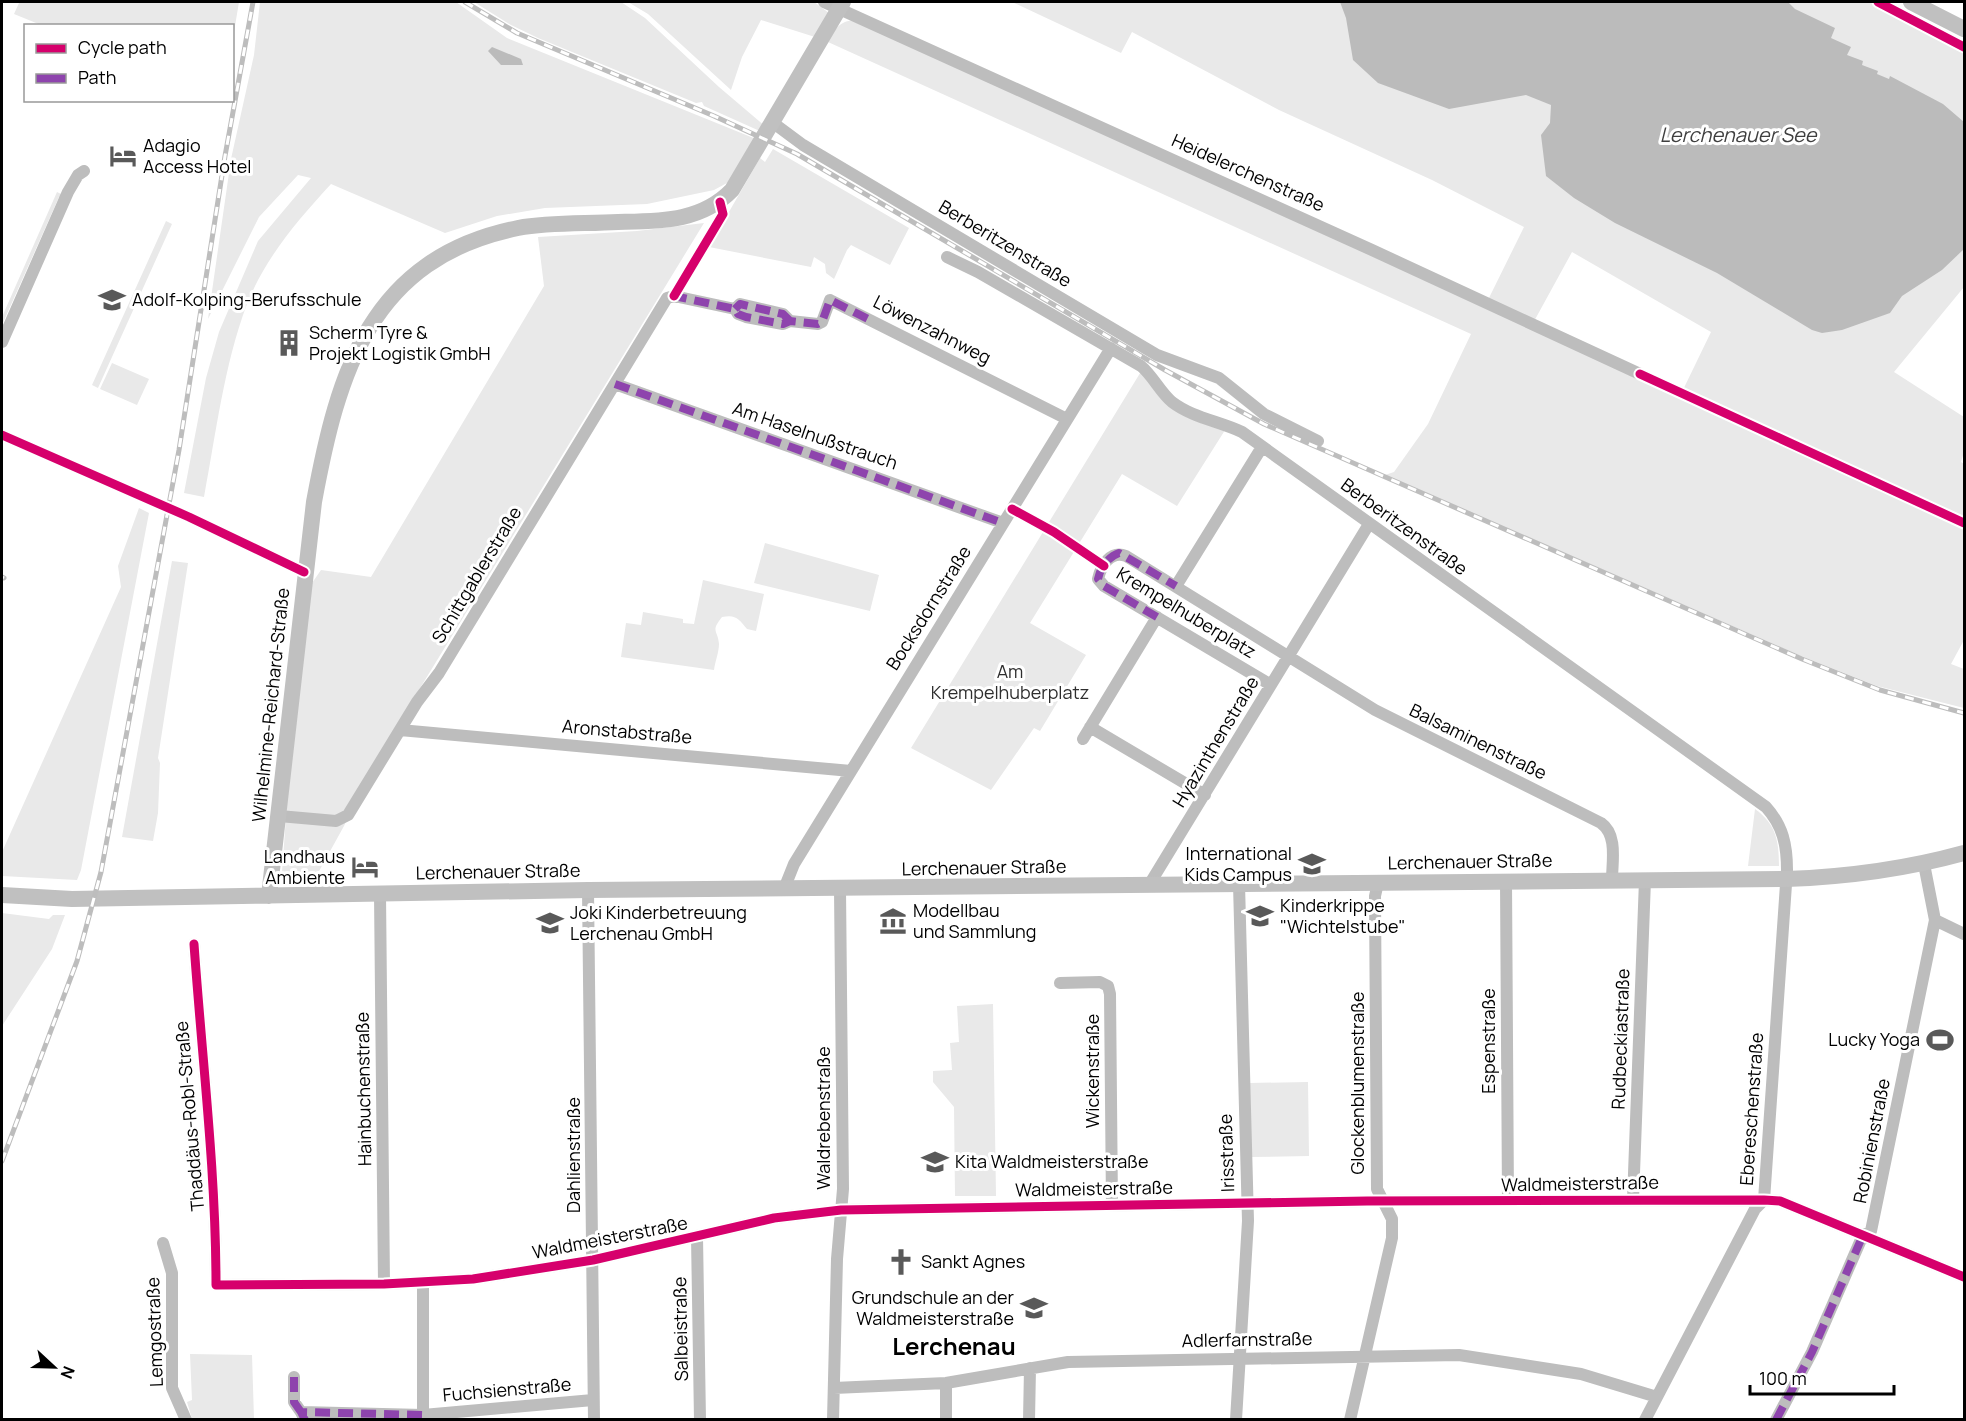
<svg xmlns="http://www.w3.org/2000/svg" width="1966" height="1421" font-family="Manrope,sans-serif">
	<style>
		.green { fill: #e9e9e9; fill-rule: evenodd }
		.water { fill: #bbb }
		.lines { fill: none; stroke-linecap: round; stroke-linejoin: round }
		.street { stroke: #bdbdbd; stroke-width: 12 }
		.secondary { stroke: #c0c0c0; stroke-width: 16 }
		.rail-casing { stroke: #bdbdbd; stroke-width: 5 }
		.rail { stroke: #fff; stroke-width: 3; stroke-dasharray: 9; stroke-linecap: butt }
		.quiet { stroke: #8e44ad; stroke-width: 8; stroke-dasharray: 15 8; stroke-linecap: butt }
		.cycleway-casing { stroke: #fff; stroke-width: 13 }
		.cycleway { stroke: #d6006c; stroke-width: 9 }
		.labels { text-anchor: middle; stroke-width: 6; stroke-linejoin: round; paint-order: stroke }
		.poi-label { font-size: 18px; fill: #000; stroke: #fff; text-anchor: start }
		.street-label { font-size: 18px; fill: #000; stroke: #fff }
		.park-label { font-size: 18px; fill: #2e2e2e; stroke: #fff }
		.water-label { font-size: 20px; font-style: italic; fill: #3f3f3f; stroke: #fff }
		.district-label { font-size: 24px; font-weight: bold; fill: #000; stroke: #fff }
	</style>
	<rect width="100%" height="100%" fill="#fff"/>
	<path class="green" d="M16 2H239L233 38 232 26 41 25 14 14 19 3Z
		M260 2H456L507 38 756 139 740 169 727 183 714 190 647 204 545 208 497 216 445 233 331 184C298 220 265 258 247 304 224 365 216 434 204 497L184 493 206 378 219 332 258 241 311 178 298 175 259 217 208 319 231 159 254 55Z
		M474 2H621L645 18 719 87 765 126 762 132 704 106 702 102 696 103 538 38 511 25Z
		M628 2H814L829 13 815 37 761 20 742 57 731 90 648 14Z
		M1012 2H1875L1943 41 1964 49V287L1894 372 1964 417V452L1961 462 1964 464V640L1951 664 1964 669V708L1877 686 1801 656 1385 475 1394 472 1428 424 1471 334 828 42C835 29 839 21 855 20L1486 304 1524 227 1432 180 1279 110 1132 32 1121 53ZM1572 252 1711 332 1681 394 1532 325Z
		M773 149 909 228 890 265 851 245 847 250 834 279 826 273 825 264 814 257 811 267 704 246 718 223 722 224 760 158 765 162Z
		M57 192 63 195 62 198 59 197 2 325V317Z
		M166 221 172 224 98 388 92 385Z
		M704 223 367 775 344 826 318 873 287 875 282 872 287 803 312 583 321 570 371 577 544 286 538 237 637 231Z
		M112 363 149 379 137 405 100 389Z
		M1145 365 1172 400 1227 427 1177 506 1122 474 1030 623 1086 655 1040 731 1034 728 991 790 911 748Z
		M139 508 149 513 81 870 77 880 2 876V852L121 587 118 566Z
		M765 543 879 575 870 611 754 583Z
		M172 561 188 563 158 758 160 763 158 813 153 841 122 837Z
		M703 580 764 594 756 631 747 629C739 619 736 614 722 617 710 632 718 630 719 644 719 652 715 662 714 670L621 657 626 623 641 625 643 612 683 619V623L694 624Z
		M1755 809C1776 824 1779 841 1779 866H1748Z
		M2 913 49 919 53 915H65L52 949 2 1026Z
		M993 1004 996 1196H955L954 1107 933 1082V1071L952 1070 950 1043 959 1042 957 1006Z
		M1308 1082 1309 1156 1251 1157 1250 1083Z
		M190 1354 252 1355 254 1419H192L187 1402 192 1400Z"/>
	<path class="water" d="M1340 2H1788L1795 9 1835 28 1831 38 1851 47 1847 55 1863 61 1862 65 1878 71 1877 74 1889 79 1890 76 1943 104 1964 122V249L1942 270 1902 296 1890 313 1842 330 1822 333 1812 330 1717 273 1615 223 1574 198 1546 176 1541 135 1550 123 1551 105 1526 95 1449 109 1378 83 1353 60 1346 18Z
		M492 47 521 59 523 65H501L488 51Z"/>
	<g class="lines">
		<path class="street" d="M824 2 1372 250 1640 374
			M772 122 803 145 1157 355 1219 378 1264 414 1318 441
			M947 257 978 272 1141 366C1153 376 1160 392 1172 402 1193 418 1219 421 1242 432L1766 807C1783 826 1787 845 1787 870L1764 1200 1755 1209 1645 1420
			M735 309 740 304 783 314 790 321
			M2 342 68 192 78 175 84 171
			M615 384 1003 523
			M1176 586 1262 447
			M1271 685 1104 586 1098 579C1101 565 1111 550 1126 556L1375 710 1601 823C1618 835 1612 862 1612 880
			M1090 727 1205 795
			M400 730 851 771
			M1083 739 1157 617
			M279 816 336 821 348 815 417 702 439 673 667 298 674 296 735 309 738 314 746 317 783 324 790 321 818 324 822 322 830 300 1067 419
			M1924 864 1935 920 1964 934
			M1506 881 1508 1201
			M1149 885 1369 524
			M784 889 794 864 1111 348
			M588 890 594 1420
			M380 894 384 1284
			M194 944C202 1058 216 1172 216 1285L384 1284 473 1279 593 1260 774 1218 841 1210 1367 1201 1764 1200 1780 1201 1964 1277
			M1060 983 1100 982 1108 986 1110 994 1112 1205
			M1633 1200 1645 880
			M697 1237 700 1420
			M163 1243 172 1273V1388L186 1420
			M294 1377V1402L301 1412
			M834 1388 946 1383 1068 1362 1459 1355 1581 1374 1657 1397
			M305 1420 301 1412 423 1415 593 1400
			M423 1420V1282
			M833 1420 837 1259 843 1189 840 889
			M946 1420V1383
			M1029 1420 1030 1368
			M1236 1420 1248 1221 1239 884
			M1350 1420 1392 1238V1219L1377 1189 1375 896 1378 883
			M1776 1420 1812 1352 1863 1235 1871 1231 1935 920"/>
		<path class="secondary" d="M1911 2 1964 29
			M2 895 72 899 588 890 1786 879C1847 877 1906 869 1964 853
			M269 896 314 502C338 372 370 258 518 228 551 222 585 224 618 222 660 221 701 222 732 190L843 2"/>
		<defs>
			<path id="rail" d="M465 2 517 33 714 116 797 154 1165 370 1264 424 1802 659 1880 690 1964 713
				M2 577 4 578
				M2 1161 77 961 101 872 179 450 225 156 253 2"/>
		</defs>
		<use href="#rail" class="rail-casing"/>
		<use href="#rail" class="rail"/>
		<path class="quiet" d="M675 294 674 296 735 309 738 314 746 317 783 324 790 321 818 324 822 322 830 300 868 319
			M735 309 740 304 783 314 790 321
			M615 384 1003 523
			M1157 617 1104 586 1098 579C1100 568 1108 557 1119 553L1176 586
			M294 1377V1402L301 1412
			M305 1420 301 1412 423 1415
			M1776 1420 1812 1352 1863 1235"/>
		<defs>
			<path id="cycleway" d="M1878 2 1964 47
				M674 296 723 214 720 202
				M1640 374 1964 523
				M2 435 189 517 304 572
				M1012 509 1054 532 1104 566
				M194 944C202 1058 216 1172 216 1285L384 1284 473 1279 593 1260 774 1218 841 1210 1367 1201 1764 1200 1780 1201 1964 1277"/>
		</defs>
		<use href="#cycleway" class="cycleway-casing"/>
		<use href="#cycleway" class="cycleway"/>
	</g>
	<defs>
		<symbol id="hotel-bare" viewBox="-9 -9 18 18"><path d="M-6-4.5h1.5V1H6V5H4.5V3h-9V5H-6ZM-4 0a1.8 1.8 0 1 1 3.6 0ZM.5 0V-2.5h3Q6-2.5 6 0Z" fill="#595959" stroke="#fff" stroke-width="2.5" paint-order="stroke"/></symbol>
		<symbol id="school-bare" viewBox="-9 -9 18 18"><path d="M0-5L7-2L0 1L-7-2ZM-4 1L0 2.5L4 1V4Q0 6-4 4Z" fill="#595959" stroke="#fff" stroke-width="2.5" paint-order="stroke"/></symbol>
		<symbol id="building-bare" viewBox="-9 -9 18 18"><path d="M-4-6H4V6H1V3H-1V6H-4ZM-2.5-4.3h1.7v1.8h-1.7ZM.8-4.3h1.7v1.8H.8ZM-2.5-1h1.7V.8h-1.7ZM.8-1h1.7V.8H.8Z" fill="#595959" stroke="#fff" stroke-width="2.5" paint-order="stroke"/></symbol>
		<symbol id="museum-bare" viewBox="-9 -9 18 18"><path d="M0-6L6-3V-2H-6V-3ZM-5-1h2V3h-2ZM-1-1h2V3h-2ZM3-1h2V3H3ZM-6 4H6V6H-6Z" fill="#595959" stroke="#fff" stroke-width="2.5" paint-order="stroke"/></symbol>
		<symbol id="stadium-bare" viewBox="-9 -9 18 18"><path d="M0-5a6.5 5 0 1 0 0 10a6.5 5 0 1 0 0-10ZM-3.5-1.8h7v3.6h-7Z" fill="#595959" stroke="#fff" stroke-width="2.5" paint-order="stroke"/></symbol>
		<symbol id="church-bare" viewBox="-9 -9 18 18"><path d="M-1.2-6h2.4v3.5h3.3v2.4h-3.3V6h-2.4V-.1h-3.3v-2.4h3.3Z" fill="#595959" stroke="#fff" stroke-width="2.5" paint-order="stroke"/></symbol>
	</defs>
	<g fill-rule="evenodd">
		<use href="#hotel-bare" x="104" y="137" width="38" height="38"/>
		<use href="#school-bare" x="93" y="281" width="38" height="38"/>
		<use href="#building-bare" x="270" y="324" width="38" height="38"/>
		<use href="#school-bare" x="1293" y="845" width="38" height="38"/>
		<use href="#hotel-bare" x="346" y="848" width="38" height="38"/>
		<use href="#school-bare" x="1241" y="897" width="38" height="38"/>
		<use href="#museum-bare" x="874" y="902" width="38" height="38"/>
		<use href="#school-bare" x="531" y="904" width="38" height="38"/>
		<use href="#stadium-bare" x="1921" y="1021" width="38" height="38"/>
		<use href="#school-bare" x="916" y="1143" width="38" height="38"/>
		<use href="#church-bare" x="882" y="1243" width="38" height="38"/>
		<use href="#school-bare" x="1015" y="1289" width="38" height="38"/>
	</g>
	<g class="labels">
		<g class="poi-label">
			<text x="143" y="152">Adagio<tspan x="143" dy="21">Access Hotel</tspan></text>
			<text x="132" y="306">Adolf-Kolping-Berufsschule</text>
			<text x="309" y="339">Scherm Tyre &amp;<tspan x="309" dy="21">Projekt Logistik GmbH</tspan></text>
			<text x="1292" y="860" text-anchor="end">International<tspan x="1292" dy="21">Kids Campus</tspan></text>
			<text x="345" y="863" text-anchor="end">Landhaus<tspan x="345" dy="21">Ambiente</tspan></text>
			<text x="1280" y="912">Kinderkrippe<tspan x="1280" dy="21">"Wichtelstube"</tspan></text>
			<text x="913" y="917">Modellbau<tspan x="913" dy="21">und Sammlung</tspan></text>
			<text x="570" y="919">Joki Kinderbetreuung<tspan x="570" dy="21">Lerchenau GmbH</tspan></text>
			<text x="1920" y="1046" text-anchor="end">Lucky Yoga</text>
			<text x="955" y="1168">Kita Waldmeisterstraße</text>
			<text x="921" y="1268">Sankt Agnes</text>
			<text x="1014" y="1304" text-anchor="end">Grundschule an der<tspan x="1014" dy="21">Waldmeisterstraße</tspan></text>
		</g>
		<g class="street-label">
			<text transform="translate(1248 173) rotate(24)" y="6">Heidelerchenstraße</text>
			<text transform="translate(1005 244) rotate(31)" y="6">Berberitzenstraße</text>
			<text transform="translate(932 330) rotate(27)" y="6">Löwenzahnweg</text>
			<text transform="translate(815 436) rotate(19)" y="6">Am Haselnußstrauch</text>
			<text transform="translate(1404 527) rotate(36)" y="6">Berberitzenstraße</text>
			<text transform="translate(477 575) rotate(-59)" y="6">Schittgablerstraße</text>
			<text transform="translate(929 608) rotate(-58)" y="6">Bocksdornstraße</text>
			<text transform="translate(1186 613) rotate(31)" y="6">Krempelhuberplatz</text>
			<text transform="translate(271 705) rotate(-84)" y="6">Wilhelmine-Reichard-Straße</text>
			<text transform="translate(627 732) rotate(5)" y="6">Aronstabstraße</text>
			<text transform="translate(1216 742) rotate(-59)" y="6">Hyazinthenstraße</text>
			<text transform="translate(1478 742) rotate(26)" y="6">Balsaminenstraße</text>
			<text transform="translate(1470 862) rotate(-1)" y="6">Lerchenauer Straße</text>
			<text transform="translate(984 868) rotate(-1)" y="6">Lerchenauer Straße</text>
			<text transform="translate(498 872) rotate(-1)" y="6">Lerchenauer Straße</text>
			<text transform="translate(1621 1039) rotate(-88)" y="6">Rudbeckiastraße</text>
			<text transform="translate(1489 1041) rotate(-90)" y="6">Espenstraße</text>
			<text transform="translate(1093 1071) rotate(-90)" y="6">Wickenstraße</text>
			<text transform="translate(1358 1083) rotate(-90)" y="6">Glockenblumenstraße</text>
			<text transform="translate(364 1089) rotate(-91)" y="6">Hainbuchenstraße</text>
			<text transform="translate(1752 1109) rotate(-86)" y="6">Ebereschenstraße</text>
			<text transform="translate(190 1116) rotate(-95)" y="6">Thaddäus-Robl-Straße</text>
			<text transform="translate(824 1118) rotate(-90)" y="6">Waldrebenstraße</text>
			<text transform="translate(1872 1141) rotate(-79)" y="6">Robinienstraße</text>
			<text transform="translate(1227 1153) rotate(-92)" y="6">Irisstraße</text>
			<text transform="translate(574 1155) rotate(-90)" y="6">Dahlienstraße</text>
			<text transform="translate(1580 1184) rotate(-1)" y="6">Waldmeisterstraße</text>
			<text transform="translate(1094 1189) rotate(-1)" y="6">Waldmeisterstraße</text>
			<text transform="translate(610 1238) rotate(-11)" y="6">Waldmeisterstraße</text>
			<text transform="translate(681 1329) rotate(-91)" y="6">Salbeistraße</text>
			<text transform="translate(155 1332) rotate(-92)" y="6">Lemgostraße</text>
			<text transform="translate(1247 1340) rotate(-1)" y="6">Adlerfarnstraße</text>
			<text transform="translate(507 1390) rotate(-5)" y="6">Fuchsienstraße</text>
		</g>
		<g class="park-label">
			<text x="1010" y="678">Am<tspan x="1010" dy="21">Krempelhuberplatz</tspan></text>
		</g>
		<g class="water-label">
			<text x="1738" y="142">Lerchenauer See</text>
		</g>
		<g class="district-label">
			<text x="954" y="1355">Lerchenau</text>
		</g>
	</g>
	<rect width="1966" height="1421" fill="none" stroke="#000000" stroke-width="6"/>
	<rect x="24" y="24" width="210" height="78" fill="#ffffff" stroke="#999999" stroke-width="1.5"/>
	<rect x="36" y="44" width="30" height="9" fill="#d6006c" stroke="#999999" stroke-width="1.5"/>
	<text x="78" y="54" font-size="18" fill="#000000">Cycle path</text>
	<rect x="36" y="74" width="30" height="9" fill="#8e44ad" stroke="#999999" stroke-width="1.5"/>
	<text x="78" y="84" font-size="18" fill="#000000">Path</text>
	<g transform="translate(54 1367) rotate(112)" stroke="#ffffff" stroke-width="4.5" paint-order="stroke">
	<path d="M0-4.5L10 22L0 15L-10 22Z" fill="#000000"/>
	<text y="-9" font-size="16" font-weight="bold" text-anchor="middle" fill="#000000">N</text>
	</g>
	<path d="M1750 1385v9h144v-9" fill="none" stroke="#000000" stroke-width="3"/>
	<text x="1759" y="1385" font-size="18" fill="#000000" stroke="#ffffff" stroke-width="4.5" paint-order="stroke">100 m</text>
</svg>
